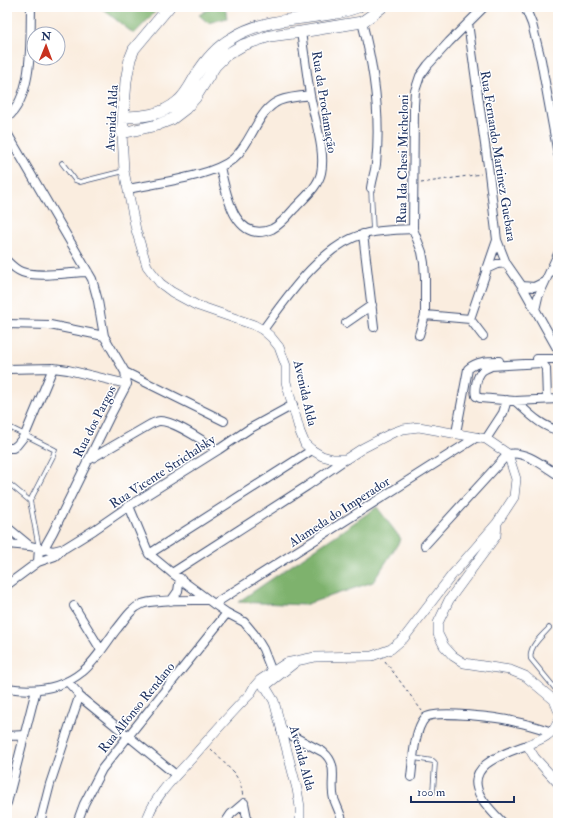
<svg xmlns="http://www.w3.org/2000/svg" width="565" height="830" font-family="'IM FELL Double Pica',serif">
	<style>
		.forest { fill: #7eb26d; stroke: #4c7066 }
		.lines { fill: none; stroke-linecap: round; stroke-linejoin: round }
		.service-casing { stroke: #3c4c71; stroke-width: 5.5 }
		.minor-casing { stroke: #3c4c71; stroke-width: 10 }
		.tertiary-casing { stroke: #3c4c71; stroke-width: 10 }
		.secondary-casing { stroke: #3c4c71; stroke-width: 12 }
		.path { stroke: #3c4c71; stroke-width: 1; stroke-dasharray: 3 3; stroke-linecap: butt }
		.service { stroke: #fff; stroke-width: 4 }
		.minor { stroke: #fff; stroke-width: 8 }
		.tertiary { stroke: #fff; stroke-width: 9 }
		.secondary { stroke: #fff; stroke-width: 11 }
		.labels { text-anchor: middle; stroke-width: 3; stroke-linejoin: round; paint-order: stroke }
		.street-label { font-size: 13px; fill: #1b2f5e; stroke: #fff }
	</style>
	<rect width="100%" height="100%" fill="#fff"/>
	<filter id="ink" filterUnits="userSpaceOnUse"><feTurbulence type="fractalNoise" baseFrequency=".025" numOctaves="2"/><feDisplacementMap in="SourceGraphic" scale="8" xChannelSelector="R" yChannelSelector="G"/><feConvolveMatrix kernelMatrix="1 2 1 2 8 2 1 2 1" color-interpolation-filters="sRGB"/></filter>
	<filter id="wash" filterUnits="userSpaceOnUse"><feTurbulence type="fractalNoise" baseFrequency=".012" numOctaves="4" result="noise"/><feDisplacementMap in="SourceGraphic" scale="16" xChannelSelector="R" yChannelSelector="G"/><feGaussianBlur stdDeviation="0.9" result="paint"/><feColorMatrix in="noise" values="0 0 0 0 0 0 0 0 0 0 0 0 0 0 0 0 0 1.4 0 .05"/><feComposite in="paint" operator="in"/></filter>
	<g filter="url(#wash)">
		<rect width="100%" height="100%" fill="#faeddf"/>
		<path class="forest" d="M100 7H160L134 34Z
			M212 7H225L227 18 208 23 199 15Z
			M377 507 401 539 373 582 304 605 238 602Z"/>
	</g>
	<g filter="url(#ink)">
		<g class="lines">
			<defs>
				<path id="service" d="M62 163 75 180 80 182 124 171
					M371 188 373 232
					M7 426 55 450 53 456 30 501
					M7 482 30 501 39 548
					M549 628C542 636 528 647 531 659L558 692
					M414 758 433 761 435 763 433 792"/>
				<path id="minor" d="M525 7 532 24 541 60 558 154
					M362 22C374 67 381 116 376 164 375 172 372 180 371 188
					M468 23 489 173 497 240 506 263 522 286 558 350
					M7 118C34 95 30 40 31 7
					M7 133 92 279 98 301 104 336 125 372 127 384 109 418 53 532 43 550
					M220 167C226 192 234 245 272 229 280 225 288 216 294 209 304 198 318 187 321 173 326 150 314 119 310 95 307 74 304 53 301 32
					M128 189C156 183 211 177 233 159 251 144 256 115 275 103 284 97 299 97 310 95
					M363 234 374 327
					M7 261C11 265 16 270 22 272 37 278 71 272 88 272
					M486 269 497 264 506 263
					M522 286 534 287 544 282
					M535 310 538 297 558 254
					M425 315 470 319 483 336
					M470 319 497 240
					M346 323 372 305
					M7 324 50 325 104 336
					M263 330C287 297 322 245 364 234 379 230 397 230 413 229
					M419 335 425 315V277L424 263 422 252 413 229 414 105 415 91 420 76 428 65 449 42 484 7
					M537 359H558
					M7 369 53 368 68 370 127 384
					M125 372 224 421
					M547 399 546 368 542 363 491 366C488 368 484 369 482 371 477 376 474 389 476 396L480 398 515 401 558 399
					M515 401C528 412 541 427 558 430
					M456 433 468 369C477 361 488 361 499 361
					M486 439 503 413 507 400
					M7 448H13L17 445 25 435 53 368
					M87 461 151 424C154 423 157 421 160 421 175 421 204 442 218 450
					M129 506 149 554 172 573 214 604 227 613 244 622 254 634 263 649 272 672
					M7 527 30 546 53 551 65 548 94 530 129 506 218 450 249 429 293 405
					M7 544 29 546
					M425 545 508 454C525 450 544 466 558 475
					M149 554 312 450
					M38 562 55 556 62 550
					M172 573 307 486 346 459
					M7 585 38 562 39 548
					M171 601 178 591 180 578
					M214 604 477 437
					M74 606 101 650
					M7 688C33 692 60 690 82 672 95 662 106 643 116 630 124 621 130 609 142 604 153 599 194 600 208 600
					M79 696 176 775
					M281 730 323 752C340 766 329 781 334 799 337 807 341 815 343 823
					M7 736 24 735
					M411 777C413 761 414 730 425 718 434 709 502 718 516 722 528 724 540 728 552 732
					M7 803 36 690
					M244 803 248 823
					M40 823 50 784 79 697 78 693 68 682
					M77 823 84 804 102 769 227 613
					M225 823 231 814 244 803
					M503 823C495 815 486 806 481 797 462 765 506 753 527 745"/>
				<path id="tertiary" d="M122 133 124 171 136 230 147 266 160 283 172 292 196 305 254 325 263 330 271 337 279 347 286 366V382L300 432 305 444 312 450 322 456 333 459H346L363 448 392 433 403 429 419 427 486 439 508 454 516 479 514 497 497 523 452 575 404 638 391 649 372 656 315 657 286 663 260 680 254 687 250 694C230 714 211 736 192 758 175 777 152 798 146 823
					M497 523 496 536 449 600 438 623V634L444 646 453 656 464 663 477 665 510 670 525 676 554 700 558 710
					M267 675 265 686 274 701 297 789 300 807V823
					M264 687 296 662
					M558 721C554 735 540 740 527 745L535 758 558 783"/>
				<path id="secondary" d="M169 7 134 49 130 59 126 81 122 133 157 125 172 119 185 109 195 98 215 66 226 55 243 45 270 36 301 32 362 22 372 15 382 7
					M123 117C142 117 162 115 177 102 185 96 190 86 195 77 204 62 216 47 232 38 269 14 318 22 358 7"/>
			</defs>
			<use href="#service" class="service-casing"/>
			<use href="#minor" class="minor-casing"/>
			<use href="#tertiary" class="tertiary-casing"/>
			<use href="#secondary" class="secondary-casing"/>
			<path class="path" d="M421 183 481 174
				M385 661 422 711
				M211 749 234 773 240 782 243 796"/>
			<use href="#service" class="service"/>
			<use href="#minor" class="minor"/>
			<use href="#tertiary" class="tertiary"/>
			<use href="#secondary" class="secondary"/>
		</g>
	</g>
	<g class="labels">
		<g class="street-label">
			<text transform="translate(325 102) rotate(81)" y="5">Rua da Proclamação</text>
			<text transform="translate(111 118) rotate(-87)" y="5">Avenida Alda</text>
			<text transform="translate(499 156) rotate(81)" y="5">Rua Fernando Martinez Guebara</text>
			<text transform="translate(402 159) rotate(-89)" y="5">Rua Ida Chesi Micheloni</text>
			<text transform="translate(306 393) rotate(77)" y="5">Avenida Alda</text>
			<text transform="translate(94 421) rotate(-63)" y="5">Rua dos Pargos</text>
			<text transform="translate(162 471) rotate(-33)" y="5">Rua Vicente Strichalsky</text>
			<text transform="translate(339 511) rotate(-33)" y="5">Alameda do Imperador</text>
			<text transform="translate(136 707) rotate(-51)" y="5">Rua Alfonso Rendano</text>
			<text transform="translate(303 758) rotate(75)" y="5">Avenida Alda</text>
		</g>
	</g>
	<rect width="565" height="830" fill="none" stroke="#fff" stroke-width="24"/>
	<g transform="translate(46 46) rotate(1)"><circle r="19" fill="#ffffff" stroke="#a4acbf"/>
	<path d="M0-3L7 15L0 10L-7 15Z" fill="#c8321e"/>
	<text y="-6" font-size="11" font-weight="bold" text-anchor="middle" fill="#1b2f5e">N</text>
	</g>
	<path d="M411 796v6h103v-6" fill="none" stroke="#1b2f5e" stroke-width="2"/>
	<text x="417" y="796" font-size="12" fill="#1b2f5e" stroke="#ffffff" stroke-width="3" paint-order="stroke">100 m</text>
</svg>
